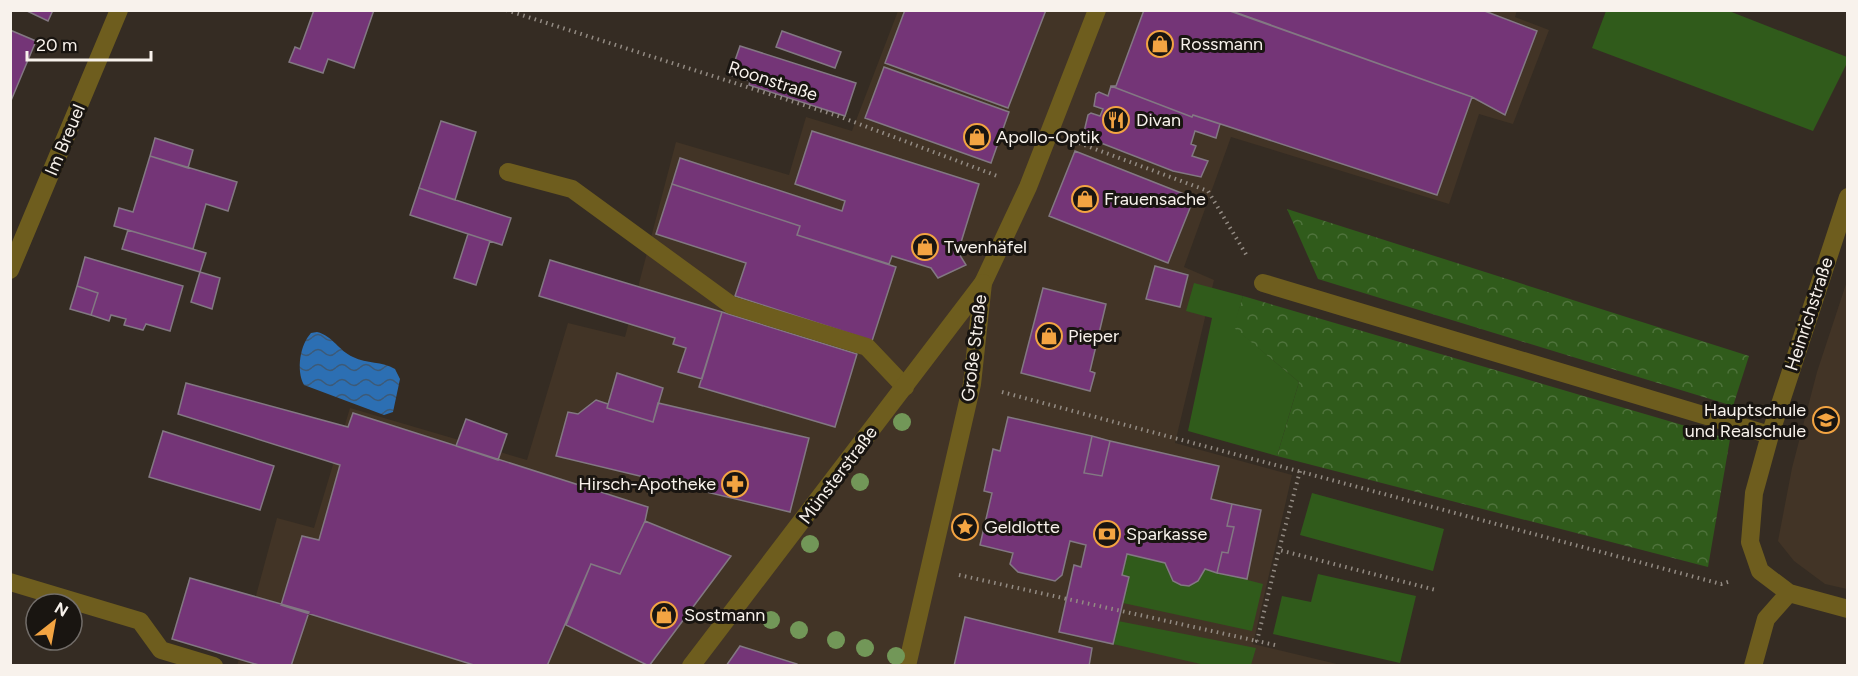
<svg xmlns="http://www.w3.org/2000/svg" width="1858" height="676" font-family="Figtree,sans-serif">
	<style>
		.built { fill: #423426 }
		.green { fill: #305b1b }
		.forest { fill: url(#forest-crowns) }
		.water { fill: url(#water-waves) }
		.building { fill: #743577; stroke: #837883; stroke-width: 1.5 }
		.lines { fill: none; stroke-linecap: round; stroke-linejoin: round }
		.path { stroke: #938b83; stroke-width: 4; stroke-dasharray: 1.5 4.5; stroke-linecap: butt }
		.service { stroke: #6e5d1e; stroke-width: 18 }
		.pedestrian { stroke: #6e5d1e; stroke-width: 18 }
		.minor { stroke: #6e5d1e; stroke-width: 18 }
		.tree { fill: #729758 }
		.labels { text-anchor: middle; stroke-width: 6; stroke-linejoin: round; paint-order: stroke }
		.poi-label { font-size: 18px; fill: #f8f2ec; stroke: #191511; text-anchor: start }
		.street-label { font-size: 18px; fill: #f8f2ec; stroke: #191511 }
	</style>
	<defs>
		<pattern id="forest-crowns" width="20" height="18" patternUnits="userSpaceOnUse" patternTransform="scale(1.5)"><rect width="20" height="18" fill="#305b1b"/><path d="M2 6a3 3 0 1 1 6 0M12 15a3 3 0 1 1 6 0" fill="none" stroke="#4f733c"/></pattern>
		<pattern id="water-waves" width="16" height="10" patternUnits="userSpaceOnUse" patternTransform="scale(1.5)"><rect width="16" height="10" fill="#2c6fb3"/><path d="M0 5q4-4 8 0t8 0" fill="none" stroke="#3c5a78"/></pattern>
	</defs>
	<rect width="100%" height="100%" fill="#352c23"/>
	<path class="built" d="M1517 10 1515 17 1549 30 1513 124 1479 114 1449 204 1231 137 1184 267 1214 280 1175 443 1292 475 1253 644 1341 665 237 666 277 518 314 528 350 408 527 460 568 323 625 337 676 142 789 175 806 117 852 131 898 11Z
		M1847 281V589L1825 584 1794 561 1778 541 1792 468 1817 372Z"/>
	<path class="green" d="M1606 11H1729L1847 57V63L1813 131 1592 48Z
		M1194 283 1243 296 1234 327 1299 382 1277 456 1188 431 1212 318 1186 311Z
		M1312 493 1444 529 1433 571 1300 535Z
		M1127 554 1165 563 1173 581 1189 586 1198 581 1205 569 1263 584 1252 631 1123 603 1128 577 1122 575Z
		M1318 574 1416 596 1400 663 1273 634 1282 596 1311 602Z
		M1118 621 1256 648 1251 665H1205L1113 644Z"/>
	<path class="forest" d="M1287 209 1749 356 1733 406 1318 279Z
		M1243 296 1730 439 1708 567 1277 456 1299 382 1233 327Z"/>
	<path class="water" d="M317 332C333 336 339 351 353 357 367 364 382 361 395 369L400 379 393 412 384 415 304 385C296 370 300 345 311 333Z"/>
	<path class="building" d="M25 10H53L48 21Z
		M314 10H374L354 68 328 59 323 73 289 62 295 47 300 49Z
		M905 10H1046L1008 108 885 63Z
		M1144 10H1229L1472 97 1437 195 1193 115 1192 117 1111 86H1116Z
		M1482 10 1537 31 1505 115 1472 97 1230 11Z
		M10 30 36 41 10 103Z
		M782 31 841 52 835 68 776 47Z
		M740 46 856 83 845 116 749 85 750 81 730 75Z
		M884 67 1009 112 991 163 865 118Z
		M1111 86 1192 117 1193 115 1220 124 1216 138 1195 131 1191 144 1196 146 1192 156 1208 161 1201 177 1173 171 1083 136 1088 115 1091 113 1100 116 1103 109 1094 106 1096 94 1099 92 1108 96Z
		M441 121 476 132 455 200 419 188Z
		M812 131 979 184 958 252 966 265 938 278 931 268 892 256 889 264 797 235 800 226 672 184 680 158 842 211 845 201 795 184Z
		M155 138 193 150 188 168 150 156Z
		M1075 151 1194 198 1168 263 1049 216Z
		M150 156 237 182 228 211 206 204 193 249 114 226 119 208 133 212Z
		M672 184 800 226 797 235 896 267 872 341 735 296 746 263 656 234Z
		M419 188 511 218 502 245 410 215Z
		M128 230 206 253 200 272 122 249Z
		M468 234 490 241 476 285 454 278Z
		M85 257 183 286 170 331 146 324 143 330 124 325 126 319 111 315 109 321 91 315 98 293 77 286Z
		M550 260 722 312 702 379 678 372 686 348 673 344 675 338 539 296Z
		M1155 266 1188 275 1180 307 1146 299Z
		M200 272 220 278 212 309 191 302Z
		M77 286 98 293 91 315 70 309Z
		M1043 288 1106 304 1090 371 1095 373 1090 391 1021 373Z
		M722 312 857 354 835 427 699 387Z
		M617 373 663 388 653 422 607 408Z
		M186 383 348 427 353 413 648 507 645 521 620 574 591 564 547 666H477L281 605 302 536 319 540 340 465 178 414Z
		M596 400 608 404 607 408 653 422 658 403 809 438 790 512 556 456 568 412 578 414Z
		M1008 417 1092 436 1084 473 1102 476 1110 441 1219 466 1211 499 1232 504 1227 526 1234 527 1228 553 1222 552 1217 573 1205 569 1198 581 1189 586 1181 585 1173 581 1165 563 1127 554 1122 575 1129 577 1113 644 1059 632 1074 565 1081 567 1086 545 1070 541 1062 575 1055 581 1018 572 1010 564 1013 553 980 545 992 493 984 491 993 449 1000 451Z
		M466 419 507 434 498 460 456 446Z
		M163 431 274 466 260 510 149 477Z
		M1092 436 1110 441 1102 476 1084 473Z
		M1232 504 1261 510 1247 579 1217 573 1222 552 1228 553 1234 527 1227 526Z
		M645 521 731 556 649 666 566 625 591 564 620 574Z
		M190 578 309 612 291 666H262L172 639Z
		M965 617 1092 648 1089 666H954Z
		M740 646 797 664V666H726Z"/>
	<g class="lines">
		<path class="path" d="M506 10 838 116 1000 177
			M1079 143 1208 191 1247 256
			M1002 392 1721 584 1731 581
			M1300 471 1279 550 1436 590
			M959 575 1257 641
			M1275 645 1257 641 1279 550"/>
		<path class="service" d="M508 172 572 189 731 305 867 347 905 387
			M1263 283 1770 435"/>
		<path class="pedestrian" d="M907 666 972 384 983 283 1028 187 1097 10"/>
		<path class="minor" d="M1848 197 1770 435 1754 493 1750 542 1760 571 1789 593 1848 609
			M10 270 119 10
			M10 582 140 621 161 650 214 666
			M691 666 983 283
			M1753 666 1766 619 1789 593"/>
	</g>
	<g class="tree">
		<circle cx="902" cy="422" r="9"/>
		<circle cx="860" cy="482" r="9"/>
		<circle cx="810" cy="544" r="9"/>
		<circle cx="771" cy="620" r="9"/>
		<circle cx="799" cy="630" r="9"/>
		<circle cx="836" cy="640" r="9"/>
		<circle cx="865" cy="648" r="9"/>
		<circle cx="896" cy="656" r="9"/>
	</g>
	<defs>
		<symbol id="shop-ring" viewBox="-11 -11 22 22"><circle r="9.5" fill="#191511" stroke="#f3a442" stroke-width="1.5"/><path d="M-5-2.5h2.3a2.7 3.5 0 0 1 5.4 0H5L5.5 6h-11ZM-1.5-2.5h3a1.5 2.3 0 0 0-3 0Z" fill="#f3a442"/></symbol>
		<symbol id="restaurant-ring" viewBox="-11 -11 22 22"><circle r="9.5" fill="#191511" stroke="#f3a442" stroke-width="1.5"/><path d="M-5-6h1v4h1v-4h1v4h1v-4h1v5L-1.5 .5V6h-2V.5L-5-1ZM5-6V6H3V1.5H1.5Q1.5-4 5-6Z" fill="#f3a442"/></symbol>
		<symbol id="school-ring" viewBox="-11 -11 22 22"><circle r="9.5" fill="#191511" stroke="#f3a442" stroke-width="1.5"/><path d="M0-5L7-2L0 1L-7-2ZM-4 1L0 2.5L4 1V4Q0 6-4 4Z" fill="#f3a442"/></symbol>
		<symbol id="pharmacy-ring" viewBox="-11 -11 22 22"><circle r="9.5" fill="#191511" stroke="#f3a442" stroke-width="1.5"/><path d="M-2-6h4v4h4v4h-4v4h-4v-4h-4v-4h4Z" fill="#f3a442"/></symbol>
		<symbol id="sight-ring" viewBox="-11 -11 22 22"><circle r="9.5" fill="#191511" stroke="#f3a442" stroke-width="1.5"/><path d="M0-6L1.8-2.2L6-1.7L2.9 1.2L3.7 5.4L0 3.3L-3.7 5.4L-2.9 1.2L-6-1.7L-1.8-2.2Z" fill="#f3a442"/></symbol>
		<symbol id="bank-ring" viewBox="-11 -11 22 22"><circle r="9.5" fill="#191511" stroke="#f3a442" stroke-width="1.5"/><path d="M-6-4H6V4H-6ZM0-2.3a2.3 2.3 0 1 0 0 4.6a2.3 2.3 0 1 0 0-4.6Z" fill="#f3a442"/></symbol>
	</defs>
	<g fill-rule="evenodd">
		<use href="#shop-ring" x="1145" y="29" width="30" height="30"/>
		<use href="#restaurant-ring" x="1101" y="105" width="30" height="30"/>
		<use href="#shop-ring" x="962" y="122" width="30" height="30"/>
		<use href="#shop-ring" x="1070" y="184" width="30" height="30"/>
		<use href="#shop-ring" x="910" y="232" width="30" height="30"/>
		<use href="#shop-ring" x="1034" y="321" width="30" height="30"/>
		<use href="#school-ring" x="1811" y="405" width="30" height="30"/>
		<use href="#pharmacy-ring" x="720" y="469" width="30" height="30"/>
		<use href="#sight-ring" x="950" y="512" width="30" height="30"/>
		<use href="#bank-ring" x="1092" y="519" width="30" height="30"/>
		<use href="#shop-ring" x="649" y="600" width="30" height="30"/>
	</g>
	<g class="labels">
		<g class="poi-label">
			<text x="1180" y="50">Rossmann</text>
			<text x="1136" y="126">Divan</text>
			<text x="996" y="143">Apollo-Optik</text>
			<text x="1104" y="205">Frauensache</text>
			<text x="944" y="253">Twenhäfel</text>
			<text x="1068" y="342">Pieper</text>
			<text x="1806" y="416" text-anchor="end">Hauptschule<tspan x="1806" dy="21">und Realschule</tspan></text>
			<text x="716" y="490" text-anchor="end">Hirsch-Apotheke</text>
			<text x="984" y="533">Geldlotte</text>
			<text x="1126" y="540">Sparkasse</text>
			<text x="684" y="621">Sostmann</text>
		</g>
		<g class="street-label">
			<text transform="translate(773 81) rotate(18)" y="6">Roonstraße</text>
			<text transform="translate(65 140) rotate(-67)" y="6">Im Breuel</text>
			<text transform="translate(1809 314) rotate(-72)" y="6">Heinrichstraße</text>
			<text transform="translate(974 348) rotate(-83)" y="6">Große Straße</text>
			<text transform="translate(838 475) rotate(-53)" y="6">Münsterstraße</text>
		</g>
	</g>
	<rect width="1858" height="676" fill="none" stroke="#f8f2ec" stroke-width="24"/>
	<g transform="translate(54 622) rotate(31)"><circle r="28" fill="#191511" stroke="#726d69" stroke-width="1.5"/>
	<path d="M0-4.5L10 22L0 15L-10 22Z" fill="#f3a442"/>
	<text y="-9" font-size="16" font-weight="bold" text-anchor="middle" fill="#f8f2ec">N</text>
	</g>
	<path d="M27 51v9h124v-9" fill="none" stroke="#f8f2ec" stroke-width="3"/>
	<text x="36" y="51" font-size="18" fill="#f8f2ec" stroke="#191511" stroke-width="4.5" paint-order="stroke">20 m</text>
</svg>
